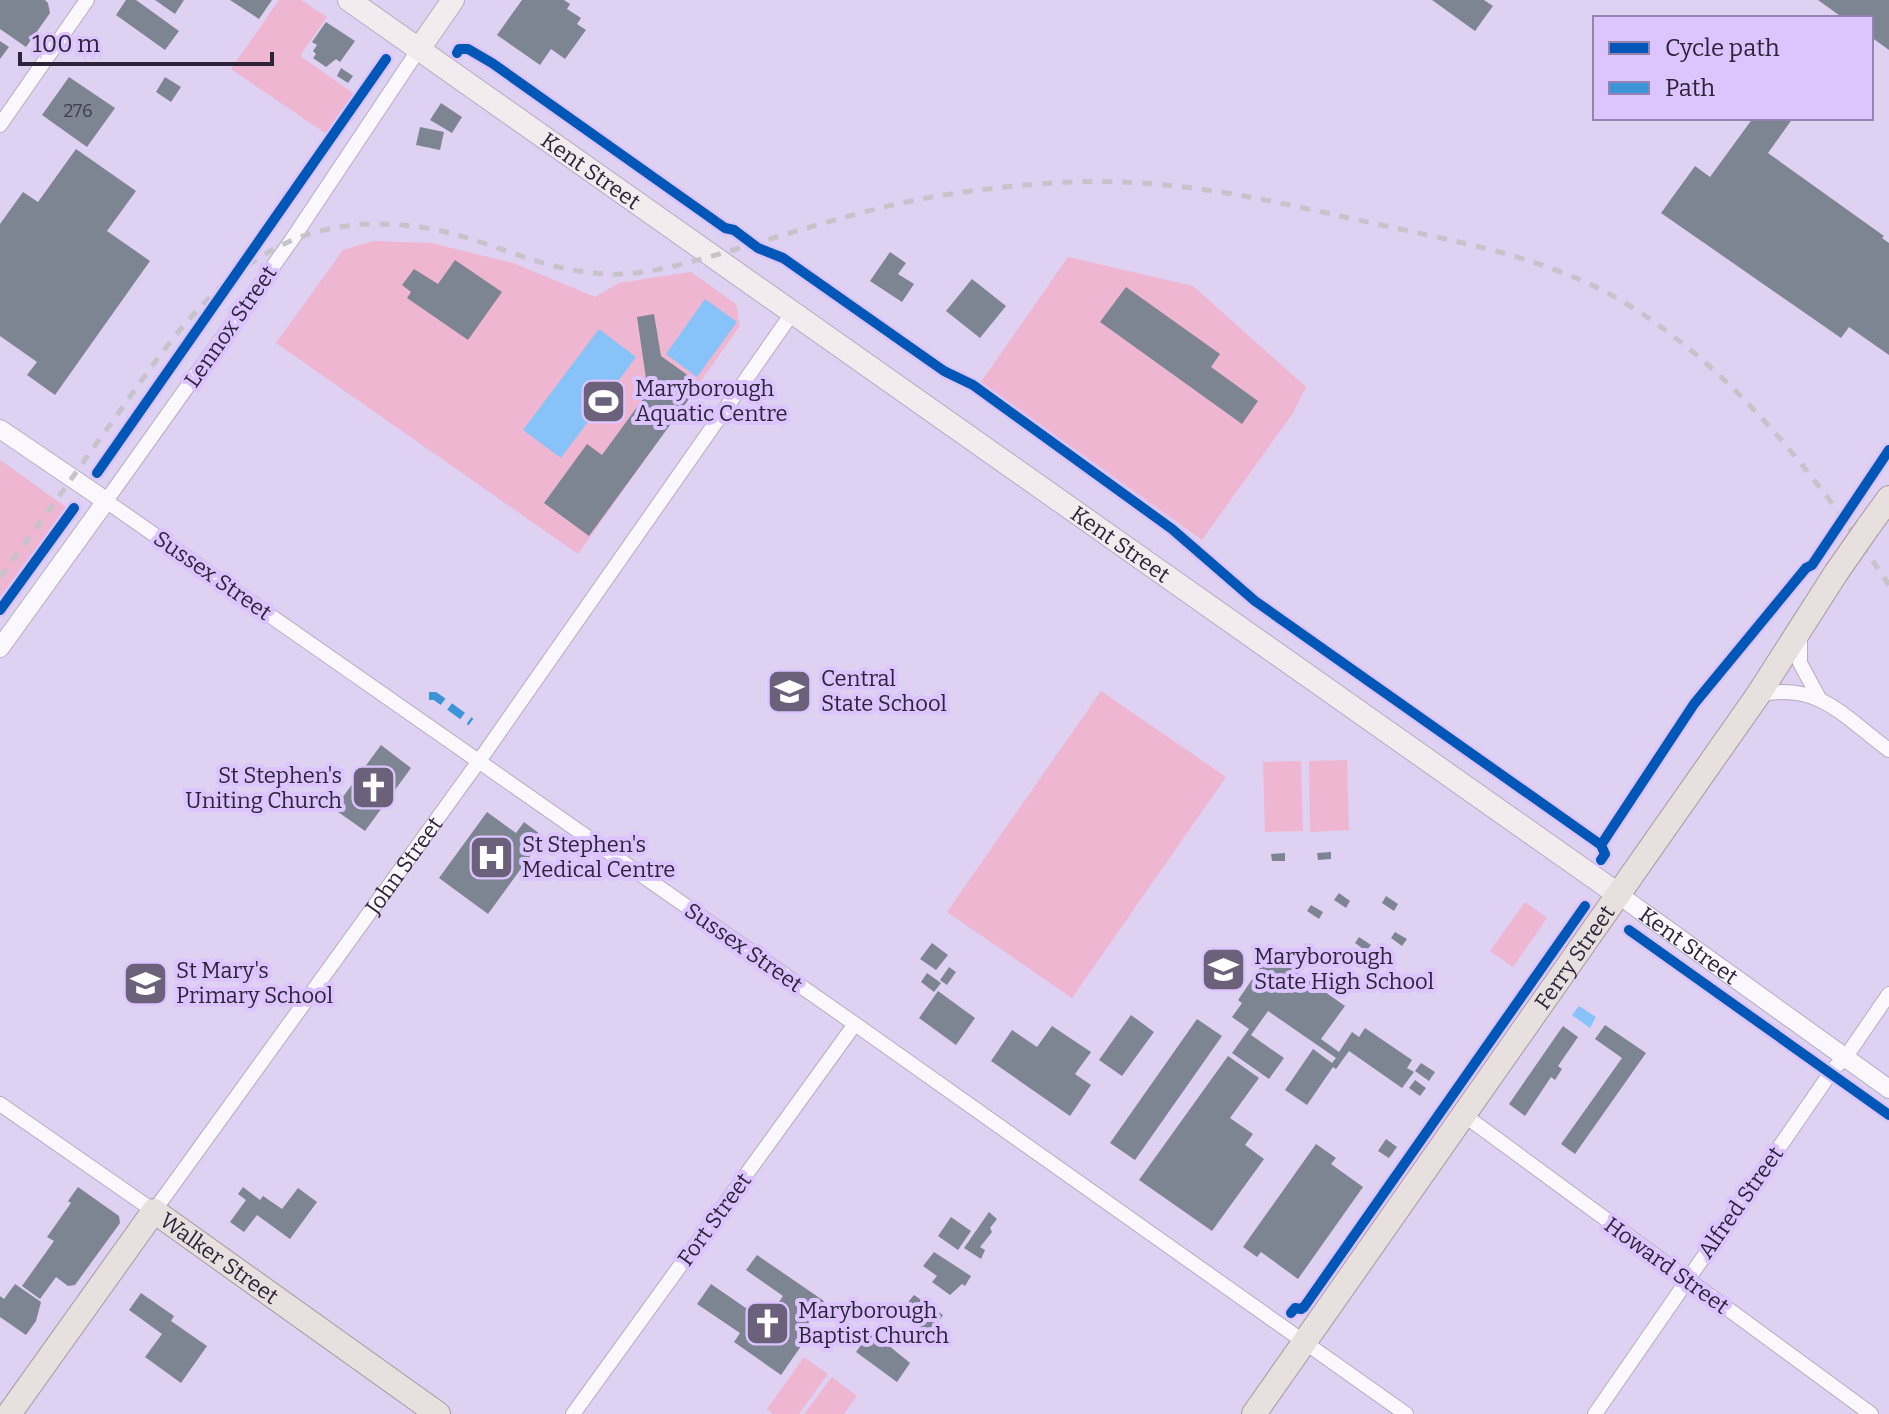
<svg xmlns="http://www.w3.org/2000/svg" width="1889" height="1414" font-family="Bitter,serif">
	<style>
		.green { fill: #eeb6d1 }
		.water { fill: #87c2f9 }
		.building { fill: #7e8592 }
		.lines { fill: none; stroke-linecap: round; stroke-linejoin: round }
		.minor-casing { stroke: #b6acc4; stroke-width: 16 }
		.tertiary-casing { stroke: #b6acc4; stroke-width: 20 }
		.secondary-casing { stroke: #b6acc4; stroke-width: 24 }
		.primary-casing { stroke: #aa989c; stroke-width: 26 }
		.minor { stroke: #faf8fd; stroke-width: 14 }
		.tertiary { stroke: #faf8fd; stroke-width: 18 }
		.secondary { stroke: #f2ecee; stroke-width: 22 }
		.primary { stroke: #e8e0de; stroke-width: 24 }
		.rail { stroke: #c6c3cb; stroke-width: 5; stroke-dasharray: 10 10; stroke-linecap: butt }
		.primary-bridge-casing { stroke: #aa989c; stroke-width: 26; stroke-linecap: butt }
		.primary-bridge { stroke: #e8e0de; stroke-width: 24 }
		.quiet { stroke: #3c95d9; stroke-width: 8; stroke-dasharray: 16 8; stroke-linecap: butt }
		.cycleway-casing { stroke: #dcc4fe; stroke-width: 15 }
		.cycleway { stroke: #0057b8; stroke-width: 10 }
		.labels { text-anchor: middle; stroke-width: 8; stroke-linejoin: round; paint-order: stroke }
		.number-label { font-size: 18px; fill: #413c50 }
		.street-label { font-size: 22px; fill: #2d243a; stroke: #dcc4fe }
		.poi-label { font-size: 22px; fill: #2d243a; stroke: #dcc4fe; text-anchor: start }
	</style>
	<rect width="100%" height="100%" fill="#ded1f1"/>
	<path class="green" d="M279 0H301L327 17 300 56 356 95 328 135 231 69Z
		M373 241 431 243 513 263 595 297 619 283 691 272 736 304 740 326 578 554 276 343 343 250Z
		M1068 257 1193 286 1306 387 1293 413 1202 540 981 382Z
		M0 460 66 507 0 597Z
		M1101 691 1226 777 1072 998 947 912Z
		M1347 760 1349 830 1310 832 1309 761Z
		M1301 761 1303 831 1265 832 1263 762Z
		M1525 902 1547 918 1513 967 1490 951Z
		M804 1357 828 1374 799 1414H773L767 1409Z
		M832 1377 857 1396 844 1414H804Z"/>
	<path class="water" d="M705 299 737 322 697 377 666 354Z
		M599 329 636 357 561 458 523 430Z
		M1579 1006 1596 1017 1590 1028 1572 1015Z"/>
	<path class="building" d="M0 0H45L48 3 50 13 26 47 0 29Z
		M126 0H136L179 31 165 50 116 15Z
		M155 0H184L175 14Z
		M230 0H272L259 19Z
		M522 0H564L570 4 567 9 581 18 577 24 586 30 565 59 551 49 540 65 497 35Z
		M1432 0H1484L1493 6 1475 31Z
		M1818 0H1889V50L1871 37V18H1843Z
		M326 22 355 41 340 62 336 59 326 67 313 58 316 54 313 51 317 45 312 42Z
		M0 41 9 47 0 59Z
		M341 68 353 76 348 83 337 76Z
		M69 77 115 108 87 147 42 115Z
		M165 77 181 87 171 102 156 92Z
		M441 103 462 117 452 133 430 120Z
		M1753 118H1793L1768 153 1884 236 1882 238 1889 243V355L1849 327 1841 338 1661 213 1695 166 1710 177Z
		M420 127 444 132 440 150 416 145Z
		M76 149 136 191 107 231 150 261 55 395 27 375 37 362 0 336V224L23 192 38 202Z
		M890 252 906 263 898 274 914 284 902 302 870 281Z
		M455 260 502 292 468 340 407 298 411 292 402 285 414 269 438 284Z
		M972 279 1006 306 980 338 946 311Z
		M1126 287 1220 354 1211 367 1258 401 1242 424 1100 322Z
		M654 314 661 356 700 384 589 536 544 503 587 444 602 455 648 392 637 317Z
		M381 745 411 768 365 831 334 809Z
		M487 812 516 833 524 822 544 837 488 914 439 878Z
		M1331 852V859L1318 860 1317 853Z
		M1285 853V861H1272L1271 854Z
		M1339 893 1350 901 1346 908 1334 900Z
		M1386 896 1398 904 1394 911 1382 903Z
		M1311 905 1323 912 1319 919 1307 911Z
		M1395 932 1407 939 1402 946 1391 938Z
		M1359 937 1371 945 1366 951 1355 943Z
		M932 943 948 955 936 970 920 959Z
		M1270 953 1345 1006 1321 1039 1339 1052 1352 1032 1359 1037 1365 1028 1412 1060 1407 1068 1414 1072 1402 1088 1349 1051 1336 1069 1333 1067 1307 1105 1285 1090 1313 1049 1332 1063 1336 1058 1268 1011 1251 1035 1284 1058 1269 1079 1232 1053 1249 1029 1232 1017 1242 1003 1238 1000Z
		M949 967 956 972 947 985 940 980Z
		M927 973 941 983 934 992 921 982Z
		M938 991 975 1018 956 1045 919 1018Z
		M1131 1015 1154 1032 1122 1076 1099 1060Z
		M1197 1019 1222 1036 1135 1160 1110 1143Z
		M1605 1025 1646 1053 1575 1154 1561 1144 1622 1058 1595 1039Z
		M1052 1026 1091 1052 1075 1074 1091 1085 1070 1116 991 1061 1012 1030 1037 1047Z
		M1563 1026 1578 1037 1558 1066 1562 1069 1555 1080 1551 1077 1525 1116 1509 1104Z
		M1228 1056 1259 1078 1230 1118 1253 1134 1245 1145 1264 1159 1212 1231 1139 1180Z
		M1421 1063 1435 1072 1429 1081 1415 1071Z
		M1415 1080 1426 1088 1420 1096 1409 1088Z
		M1386 1139 1397 1147 1389 1158 1378 1151Z
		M1316 1144 1336 1158 1331 1164 1363 1187 1298 1279 1261 1252 1257 1257 1243 1247Z
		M78 1187 119 1216 120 1223 75 1285 68 1286 56 1277 40 1299 22 1286 54 1241 47 1237 71 1203 68 1201Z
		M243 1187 260 1200 263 1196 282 1209 298 1188 317 1202 290 1239 257 1215 244 1232 230 1222 246 1200 238 1194Z
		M989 1212 997 1219 990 1228 992 1232 980 1247 985 1250 981 1259 964 1248Z
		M951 1217 971 1231 958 1250 938 1236Z
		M934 1252 971 1276 965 1286 962 1284 950 1295 932 1282 937 1276 923 1266Z
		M757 1255 824 1301 800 1335 806 1339 781 1375 734 1342 740 1333 697 1304 711 1284 753 1313 759 1303 772 1312 783 1296 746 1270Z
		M15 1284 41 1302 36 1321 26 1335 0 1317V1296L4 1299Z
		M141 1293 174 1316 171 1321 207 1346 181 1383 145 1357 162 1334 129 1310Z
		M914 1295 943 1315 931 1335 899 1313Z
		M871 1331 910 1363 897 1382 856 1352Z"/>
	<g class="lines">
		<defs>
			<g id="minor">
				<path d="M419 49 291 241 106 501 855 1024 1406 1414"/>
				<path d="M0 125 87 0"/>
				<path d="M1800 635V663L1819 698"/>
				<path d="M1759 695C1818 681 1844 717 1889 750"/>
				<path id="s1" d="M0 1104 154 1211 479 761 793 312"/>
				<path d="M1464 1115 1871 1414"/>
				<path d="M573 1414 855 1024"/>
				<path d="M1595 1414 1834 1068 1845 1058 1889 994"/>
			</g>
			<g id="tertiary">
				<path d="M0 429 106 501 0 648"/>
				<path id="s2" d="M1619 895 1889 1089"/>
			</g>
			<g id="secondary">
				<path id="s3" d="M349 0 1619 895"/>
				<path d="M419 49 453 0"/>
			</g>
			<g id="primary">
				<path d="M1868 527 1889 498"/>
				<path id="s4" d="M9 1414 154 1211 438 1414"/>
				<path id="s5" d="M1254 1414 1758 695 1836 573"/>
			</g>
		</defs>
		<use href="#minor" class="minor-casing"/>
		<use href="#tertiary" class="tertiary-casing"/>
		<use href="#secondary" class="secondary-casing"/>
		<use href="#primary" class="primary-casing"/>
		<use href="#minor" class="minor"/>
		<use href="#tertiary" class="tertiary"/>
		<use href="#secondary" class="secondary"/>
		<use href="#primary" class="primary"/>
		<path class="rail" d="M0 577C40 524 78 469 117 415 162 352 206 285 276 248 336 216 408 219 471 239 521 255 567 276 621 274 662 272 701 259 740 248 807 228 875 206 944 195 1017 184 1092 177 1165 185 1243 192 1319 212 1395 228 1478 246 1562 262 1635 309 1740 377 1821 482 1889 585"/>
		<defs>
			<path id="primary-bridge" d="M1836 573 1868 527"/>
		</defs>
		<use href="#primary-bridge" class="primary-bridge-casing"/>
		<use href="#primary-bridge" class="primary-bridge"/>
		<path class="quiet" d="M429 696H435L471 722"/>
		<defs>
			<path id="cycleway" d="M457 53 459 49H468L492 63 725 228 734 230 758 248 783 258 944 371 973 385 1172 529 1255 601 1601 845
				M97 473 386 59
				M0 610 74 508
				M1601 860 1605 854 1601 845 1694 704 1806 568 1812 565 1889 450
				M1629 930 1889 1115
				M1291 1313 1295 1308 1301 1309 1304 1307 1585 906"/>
		</defs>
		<use href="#cycleway" class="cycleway-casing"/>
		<use href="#cycleway" class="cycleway"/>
	</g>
	<defs>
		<symbol id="stadium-square" viewBox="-11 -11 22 22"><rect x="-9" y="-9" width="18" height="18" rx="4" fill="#6b617a" stroke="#dcc4fe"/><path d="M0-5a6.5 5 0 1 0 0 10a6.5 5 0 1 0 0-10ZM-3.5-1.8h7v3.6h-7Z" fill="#fff"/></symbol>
		<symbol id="school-square" viewBox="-11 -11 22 22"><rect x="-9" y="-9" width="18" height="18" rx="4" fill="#6b617a" stroke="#dcc4fe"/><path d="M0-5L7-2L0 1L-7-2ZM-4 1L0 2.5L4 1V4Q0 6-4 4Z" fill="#fff"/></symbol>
		<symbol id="church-square" viewBox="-11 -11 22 22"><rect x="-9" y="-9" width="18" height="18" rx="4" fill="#6b617a" stroke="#dcc4fe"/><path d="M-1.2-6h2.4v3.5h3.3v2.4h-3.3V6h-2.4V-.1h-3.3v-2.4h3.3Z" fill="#fff"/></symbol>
		<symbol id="hospital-square" viewBox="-11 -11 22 22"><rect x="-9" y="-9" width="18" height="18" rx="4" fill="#6b617a" stroke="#dcc4fe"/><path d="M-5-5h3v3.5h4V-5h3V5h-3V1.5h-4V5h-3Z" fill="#fff"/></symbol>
	</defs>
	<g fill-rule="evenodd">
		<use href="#stadium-square" x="578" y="376" width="51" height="51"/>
		<use href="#school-square" x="764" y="666" width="51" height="51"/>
		<use href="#church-square" x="348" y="762" width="51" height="51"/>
		<use href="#hospital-square" x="466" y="832" width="51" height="51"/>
		<use href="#school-square" x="1198" y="944" width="51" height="51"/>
		<use href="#school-square" x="120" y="958" width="51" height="51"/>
		<use href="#church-square" x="742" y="1298" width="51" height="51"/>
	</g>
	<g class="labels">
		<g class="number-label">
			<text x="78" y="117">276</text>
		</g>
		<g class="street-label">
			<text dy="8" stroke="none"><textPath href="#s3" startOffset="296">Kent Street</textPath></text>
			<text transform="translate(230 326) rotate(-55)" y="8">Lennox Street</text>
			<text dy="8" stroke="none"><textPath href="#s3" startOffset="944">Kent Street</textPath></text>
			<text transform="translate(213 575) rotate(35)" y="8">Sussex Street</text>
			<text dy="8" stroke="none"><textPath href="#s1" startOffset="614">John Street</textPath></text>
			<text dy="8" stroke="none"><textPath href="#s2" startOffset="86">Kent Street</textPath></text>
			<text transform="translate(744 947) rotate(35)" y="8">Sussex Street</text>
			<text dy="8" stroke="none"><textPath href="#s5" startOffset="558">Ferry Street</textPath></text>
			<text transform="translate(1740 1202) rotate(-55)" y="8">Alfred Street</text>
			<text transform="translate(714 1219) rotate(-54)" y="8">Fort Street</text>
			<text dy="8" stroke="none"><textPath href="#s4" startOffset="330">Walker Street</textPath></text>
			<text transform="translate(1667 1265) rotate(36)" y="8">Howard Street</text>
		</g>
		<g class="poi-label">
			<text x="635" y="396">Maryborough<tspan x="635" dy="25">Aquatic Centre</tspan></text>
			<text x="821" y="686">Central<tspan x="821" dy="25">State School</tspan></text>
			<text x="342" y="783" text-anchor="end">St Stephen's<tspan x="342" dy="25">Uniting Church</tspan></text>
			<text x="522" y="852">St Stephen's<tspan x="522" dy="25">Medical Centre</tspan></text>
			<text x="1254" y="964">Maryborough<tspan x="1254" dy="25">State High School</tspan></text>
			<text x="176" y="978">St Mary's<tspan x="176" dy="25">Primary School</tspan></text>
			<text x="798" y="1318">Maryborough<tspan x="798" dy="25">Baptist Church</tspan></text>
		</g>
	</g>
	<rect x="1593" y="16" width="280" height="104" fill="#dcc4fe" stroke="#9684b0" stroke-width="2"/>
	<rect x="1609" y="42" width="40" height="12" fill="#0057b8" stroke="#9684b0" stroke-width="2"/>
	<text x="1665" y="56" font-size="24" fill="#2d243a">Cycle path</text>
	<rect x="1609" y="82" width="40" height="12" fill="#3c95d9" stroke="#9684b0" stroke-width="2"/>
	<text x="1665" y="96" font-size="24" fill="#2d243a">Path</text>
	<path d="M20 52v12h252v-12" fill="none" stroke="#2d243a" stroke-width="4"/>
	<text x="32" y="52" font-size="24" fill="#2d243a" stroke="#dcc4fe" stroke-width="6" paint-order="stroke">100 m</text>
</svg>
